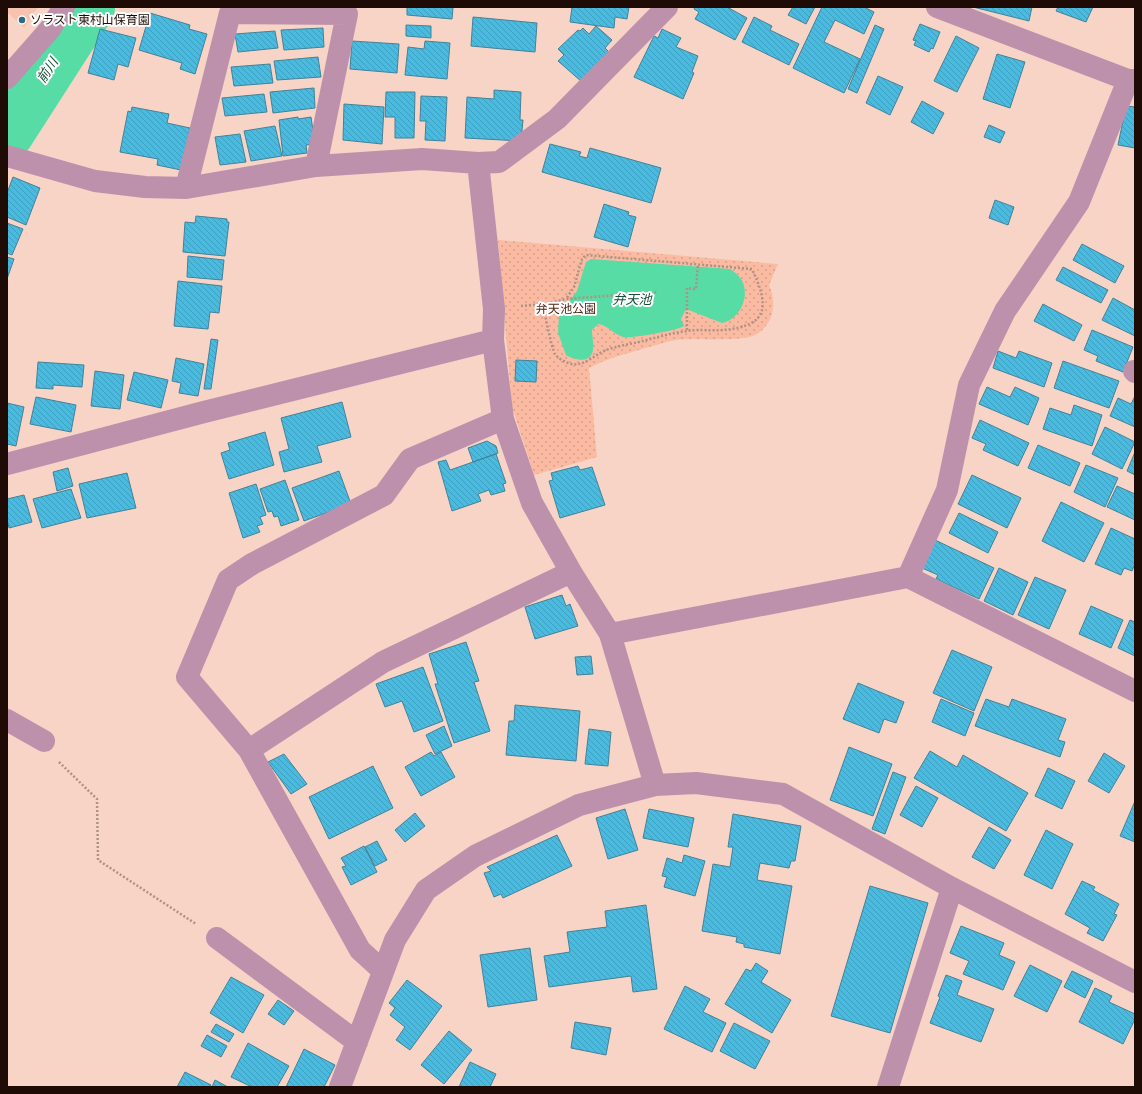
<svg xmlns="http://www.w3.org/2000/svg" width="1142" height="1094" font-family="Signika,'Noto Sans JP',sans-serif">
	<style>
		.built { fill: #f8c3ae }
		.grass { fill: url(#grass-dots) }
		.water { fill: #56dca4 }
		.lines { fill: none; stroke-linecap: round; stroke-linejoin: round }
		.river { stroke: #56dca4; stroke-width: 54 }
		.building { fill: url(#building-back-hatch); stroke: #428298 }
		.path { stroke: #af9186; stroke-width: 2.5; stroke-dasharray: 2 2; stroke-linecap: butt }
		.minor { stroke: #bd91ab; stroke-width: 22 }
		.poi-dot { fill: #2b6a7f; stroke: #fdfdfd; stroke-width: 1.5 }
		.labels { text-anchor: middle; stroke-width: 4; stroke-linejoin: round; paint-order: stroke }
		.poi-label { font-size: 12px; fill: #1f0b05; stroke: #fdfdfd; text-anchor: start }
		.park-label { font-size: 12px; fill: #502615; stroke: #fdfdfd }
		.water-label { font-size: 13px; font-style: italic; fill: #164d37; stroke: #fdfdfd }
	</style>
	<defs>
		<pattern id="grass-dots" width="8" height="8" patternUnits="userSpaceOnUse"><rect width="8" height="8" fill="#fabba2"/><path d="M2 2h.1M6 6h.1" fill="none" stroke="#d69f8a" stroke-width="1.8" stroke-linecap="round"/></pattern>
		<pattern id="building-back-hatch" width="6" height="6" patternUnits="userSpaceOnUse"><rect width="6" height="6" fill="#49bbe0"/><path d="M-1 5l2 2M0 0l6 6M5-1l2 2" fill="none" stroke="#3f9fbf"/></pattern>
	</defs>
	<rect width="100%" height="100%" fill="#f7d4c6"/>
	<path class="built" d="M7 7H38L24 28 7 12Z"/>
	<path class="grass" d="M498 240 778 264 769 285C777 303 774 325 755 335 742 342 694 338 676 340 667 341 658 345 649 347 628 353 608 358 589 368L597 457 534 475 512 407Z"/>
	<path class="water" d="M591 259 730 269C736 273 743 279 744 286 748 301 738 320 722 323L686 309 681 319 684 326C679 330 630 339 623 337 613 334 608 325 598 324L592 330C592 336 594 344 593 350 591 364 574 360 566 355L558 333 559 315 577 291 586 262Z"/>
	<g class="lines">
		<path class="river" d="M7 133 88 7"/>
	</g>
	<path class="building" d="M407 7H453L452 19 407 15Z
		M572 7H629L627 19 615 17 614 28 570 22Z
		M695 7H727L747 18 735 40 695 19 699 12 694 9Z
		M793 7H815L806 24 788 15Z
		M822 7H864L874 12 864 34 835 20 824 42 860 59 844 93 793 68Z
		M973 7H1032L1029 21Z
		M1058 7H1093L1086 22 1056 11Z
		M150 13 190 25 189 29 207 34 195 74 180 69 182 63 139 50Z
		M473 17 537 23 535 52 471 46Z
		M754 17 772 26 770 30 799 44 789 65 742 42Z
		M920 24 940 32 933 49 931 48 929 52 914 45 916 41 913 40Z
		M406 25 431 26V38L406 36Z
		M875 25 884 29 857 93 848 89Z
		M596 26 612 40 605 48 609 52 582 82 558 61 564 55 558 49 578 30 580 31 583 28 589 34Z
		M323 28 324 47 284 50 281 30Z
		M100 29 136 38 128 67 118 64 114 80 88 73Z
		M662 29 681 38 676 47 698 56 692 72 694 73 683 99 634 77 654 36 658 38Z
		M275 31 278 48 238 52 235 34Z
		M956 36 979 48 957 92 934 81Z
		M352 41 399 44 397 73 350 69Z
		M425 41 450 43 447 79 405 75 408 47 424 49Z
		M997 54 1025 62 1010 108 983 99Z
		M318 57 321 77 277 80 274 61Z
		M270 64 273 83 234 86 231 67Z
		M878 76 903 87 890 115 866 103Z
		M314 88 315 108 273 113 270 92Z
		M494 90 521 92 520 120H523L521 141 465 138 467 97 494 99Z
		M386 92H415L414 138H395V117H385Z
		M264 94 267 112 225 116 222 98Z
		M421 96 447 97 445 141 425 140 426 121H420Z
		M922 101 944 113 933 134 911 122Z
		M344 104 384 107 382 144 343 140Z
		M1126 106 1135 107V148L1118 145Z
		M132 107 169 114 167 123 190 128 181 170 157 165 158 159 120 152 128 111 131 112Z
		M298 117V119L311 117 315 144 306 145 307 153 283 156 279 120Z
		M989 125 1005 132 1000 143 984 137Z
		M275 126 282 156 251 161 244 131Z
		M240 134 246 162 220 165 215 137Z
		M550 144 581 152 579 156 587 158 590 148 661 168 651 203 542 172Z
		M13 177 40 188 26 225 7 217V193Z
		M995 200 1014 207 1008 225 989 218Z
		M604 204 629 212 628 215 636 217 628 247 594 237Z
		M196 216 227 219V222H229L225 256 183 252 185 222 195 223Z
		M7 223 23 229 12 255 7 253Z
		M1082 244 1124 266 1115 283 1073 260Z
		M188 256 224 260 222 280 187 277Z
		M7 257 14 259 7 279Z
		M1063 267 1108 290 1101 303 1056 280Z
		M178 281 222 286 219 313 210 312 208 329 174 326Z
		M1113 298 1135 310V336L1102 320Z
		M1043 304 1082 325 1074 341 1034 321Z
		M1092 330 1133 347 1123 372 1096 361 1098 356 1084 350Z
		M211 339 218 340 211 389H204Z
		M998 351 1016 358 1019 351 1052 363 1044 387 993 368Z
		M176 358 204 364 198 396 179 393 181 383 172 381Z
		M516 360 537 361 536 382 515 381Z
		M1063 361 1119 381 1109 408 1054 388Z
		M38 362 84 365 82 387 53 385V389L36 388Z
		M95 371 124 375 120 409 91 406Z
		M134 372 168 380 161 408 127 400Z
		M987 387 1010 397 1015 387 1039 398 1028 425 979 404Z
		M1135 396V427L1110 416 1118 398 1131 404Z
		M36 397 76 405 71 432 30 424Z
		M342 402 351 437 317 446 322 462 284 472 279 452 289 449 281 418Z
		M7 403 24 407 16 446 7 444Z
		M1074 405 1102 415 1092 446 1043 429 1050 408 1071 415Z
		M980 420 1029 443 1018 466 983 450 986 444 972 438Z
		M1105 427 1135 442 1122 469 1092 454Z
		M265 432 274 465 229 479 221 453 230 450 228 443Z
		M487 441 496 446 498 453 473 462 468 448Z
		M1038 445 1080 463 1070 486 1028 468Z
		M1135 452V475L1127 471Z
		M496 454 506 483 503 484 505 491 491 495 489 490 478 494 481 501 452 511 438 462 446 460 450 470Z
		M1086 465 1118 478 1105 507 1074 492Z
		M578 466 580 470 592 467 605 505 560 518 549 481 553 480 551 473Z
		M68 468 73 486 57 491 53 472Z
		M339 471 351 504 304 521 292 488Z
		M127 473 136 508 87 518 79 484Z
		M972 475 1021 498 1007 528 958 504Z
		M285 480 299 520 281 526 278 516 274 517 272 511 268 512 260 489Z
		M256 484 266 515 260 517 263 524 257 526 260 532 243 538 229 493Z
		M1117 486 1135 494V520L1107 507Z
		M71 489 81 518 42 528 33 499Z
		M24 495 32 522 9 528 7 519V499Z
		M1061 502 1104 523 1084 562 1042 541Z
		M959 513 998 532 988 553 949 533Z
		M1111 528 1135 539V564L1132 571 1124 568 1121 575 1095 564Z
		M935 540 994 568 979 599 936 579 938 575 922 568Z
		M999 568 1028 582 1013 615 984 601Z
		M1035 577 1066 590 1049 629 1018 615Z
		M562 595 566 606 570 604 578 626 535 639 525 607Z
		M1091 606 1123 620 1111 648 1079 634Z
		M1130 620 1135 622V656L1118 648Z
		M466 642 479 681 474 682 490 731 454 743 435 684H438L429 654Z
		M952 650 992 667 974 711 933 693Z
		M591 656 593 674 577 675 575 657Z
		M423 667 443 721 414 732 402 701 385 707 376 684Z
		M858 683 904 702 896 723 884 719 879 733 843 719Z
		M941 699 974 713 965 736 932 722Z
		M986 699 1009 707 1012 699 1066 719 1058 740 1065 742 1060 757 975 726Z
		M515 705 580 711 576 761 506 755 509 721H514Z
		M444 726 452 746 435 754 426 735Z
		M589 729 611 732 608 766 585 764Z
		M849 747 892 764 873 816 830 800Z
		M930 751 957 767 963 755 1028 793 1006 831 914 778Z
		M431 752 434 756 441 752 455 777 421 796 405 767Z
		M1104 753 1125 766 1109 793 1088 781Z
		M284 754 307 784 291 794 268 762Z
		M373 766 393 808 329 839 309 797Z
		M1048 768 1075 781 1062 809 1035 796Z
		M893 772 906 777 885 834 872 829Z
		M916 786 938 798 922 827 900 815Z
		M1135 801V842L1120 836Z
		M625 809 638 850 608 859 596 818Z
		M649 809 694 818 688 847 643 838Z
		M415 813 425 826 405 842 395 830Z
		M733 814 801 826 795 861H791L789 868 760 863 757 880 792 886 780 954 744 947V944L736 942 737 937 702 931 713 864 730 867 733 847H728Z
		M989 827 1011 840 994 869 972 857Z
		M1046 830 1073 844 1052 889 1024 875Z
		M557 835 572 866 503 898 501 894 494 897 484 873 491 871 487 867Z
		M377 841 387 860 375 866 365 847Z
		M364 846 377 872 351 885 342 867 346 866 341 858Z
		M684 855 705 861 695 896 664 887 667 877 662 876 667 858 682 863Z
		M1082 881 1095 887 1093 890 1119 904 1114 914 1117 915 1103 941 1087 933 1090 928 1065 914Z
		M870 886 928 903 890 1033 831 1016Z
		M646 905 657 989 633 992 631 976 549 987 544 956 570 952 567 932 607 927 605 911Z
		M961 926 1004 943 999 955 1015 962 1003 990 963 974 969 961 950 953Z
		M530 948 537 1000 488 1007 480 955Z
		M756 963 768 971 761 982 791 1000 772 1033 725 1004 746 969 751 971Z
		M1030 965 1062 981 1047 1012 1014 996Z
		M1072 971 1093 981 1085 998 1064 987Z
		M946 975 962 981 957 995 994 1009 981 1042 930 1023 940 997 938 996Z
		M231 977 264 995 243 1033 210 1013Z
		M407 980 442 1006 410 1050 396 1040 405 1027 390 1015 395 1008 389 1003Z
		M685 986 710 999 703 1012 726 1023 712 1052 664 1029Z
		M1095 988 1112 996 1109 1002 1135 1014V1019L1123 1044 1079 1022Z
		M278 1000 294 1011 284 1025 268 1014Z
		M575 1022 611 1028 606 1055 571 1048Z
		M734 1023 770 1041 755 1069 720 1051Z
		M216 1024 234 1034 229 1042 211 1032Z
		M449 1031 472 1050 444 1084 421 1065Z
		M207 1035 227 1046 221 1057 201 1046Z
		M248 1043 289 1066 277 1087H252L231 1077Z
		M304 1049 335 1065 324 1087H286Z
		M470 1062 496 1074 490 1087H459Z
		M185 1072 211 1085 210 1087H177Z
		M215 1080 228 1087H212Z"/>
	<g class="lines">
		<path class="path" d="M543 304 566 299 658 292
			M521 306 543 304C544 312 552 349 555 354 558 358 563 361 568 363 584 369 595 353 609 349 619 346 629 344 639 342 655 338 671 333 687 331 698 329 711 331 723 330 770 326 769 305 752 269L586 255 582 259 574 287 566 299
			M687 330V288L696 289 698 264
			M59 762 97 799 98 860 196 924"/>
		<path class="minor" d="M937 7 1128 80H1135
			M7 78 50 29 64 7
			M7 156 95 181 145 187 186 188 316 166 422 159 478 163 499 162 557 119 667 7
			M478 163 494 309 493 340 503 419 532 503 571 572 610 634 655 785
			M186 188 230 13 347 14 316 166
			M1134 371 1135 372
			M7 464 204 412 493 340
			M908 577 947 490 969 385 1005 311 1079 202 1128 80
			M610 634 908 577 1135 691
			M7 720 44 741
			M249 750 383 662 571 572
			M217 938 357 1042
			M383 971 360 950 249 750 187 677 228 580 252 564 384 495 410 459 503 419
			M340 1087 395 940 426 890 475 856 579 805 655 785 696 783 783 794 952 888 1135 982
			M888 1087 952 888"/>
	</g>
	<circle class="poi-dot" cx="22" cy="20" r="4"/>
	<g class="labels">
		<g class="poi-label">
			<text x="30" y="24">ソラスト東村山保育園</text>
		</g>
		<g class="park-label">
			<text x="566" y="313">弁天池公園</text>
		</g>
		<g class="water-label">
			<text transform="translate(47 70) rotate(-57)" y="5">前川</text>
			<text x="632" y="304">弁天池</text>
		</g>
	</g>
	<rect width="1142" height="1094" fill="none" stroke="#1f0b05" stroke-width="16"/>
</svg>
